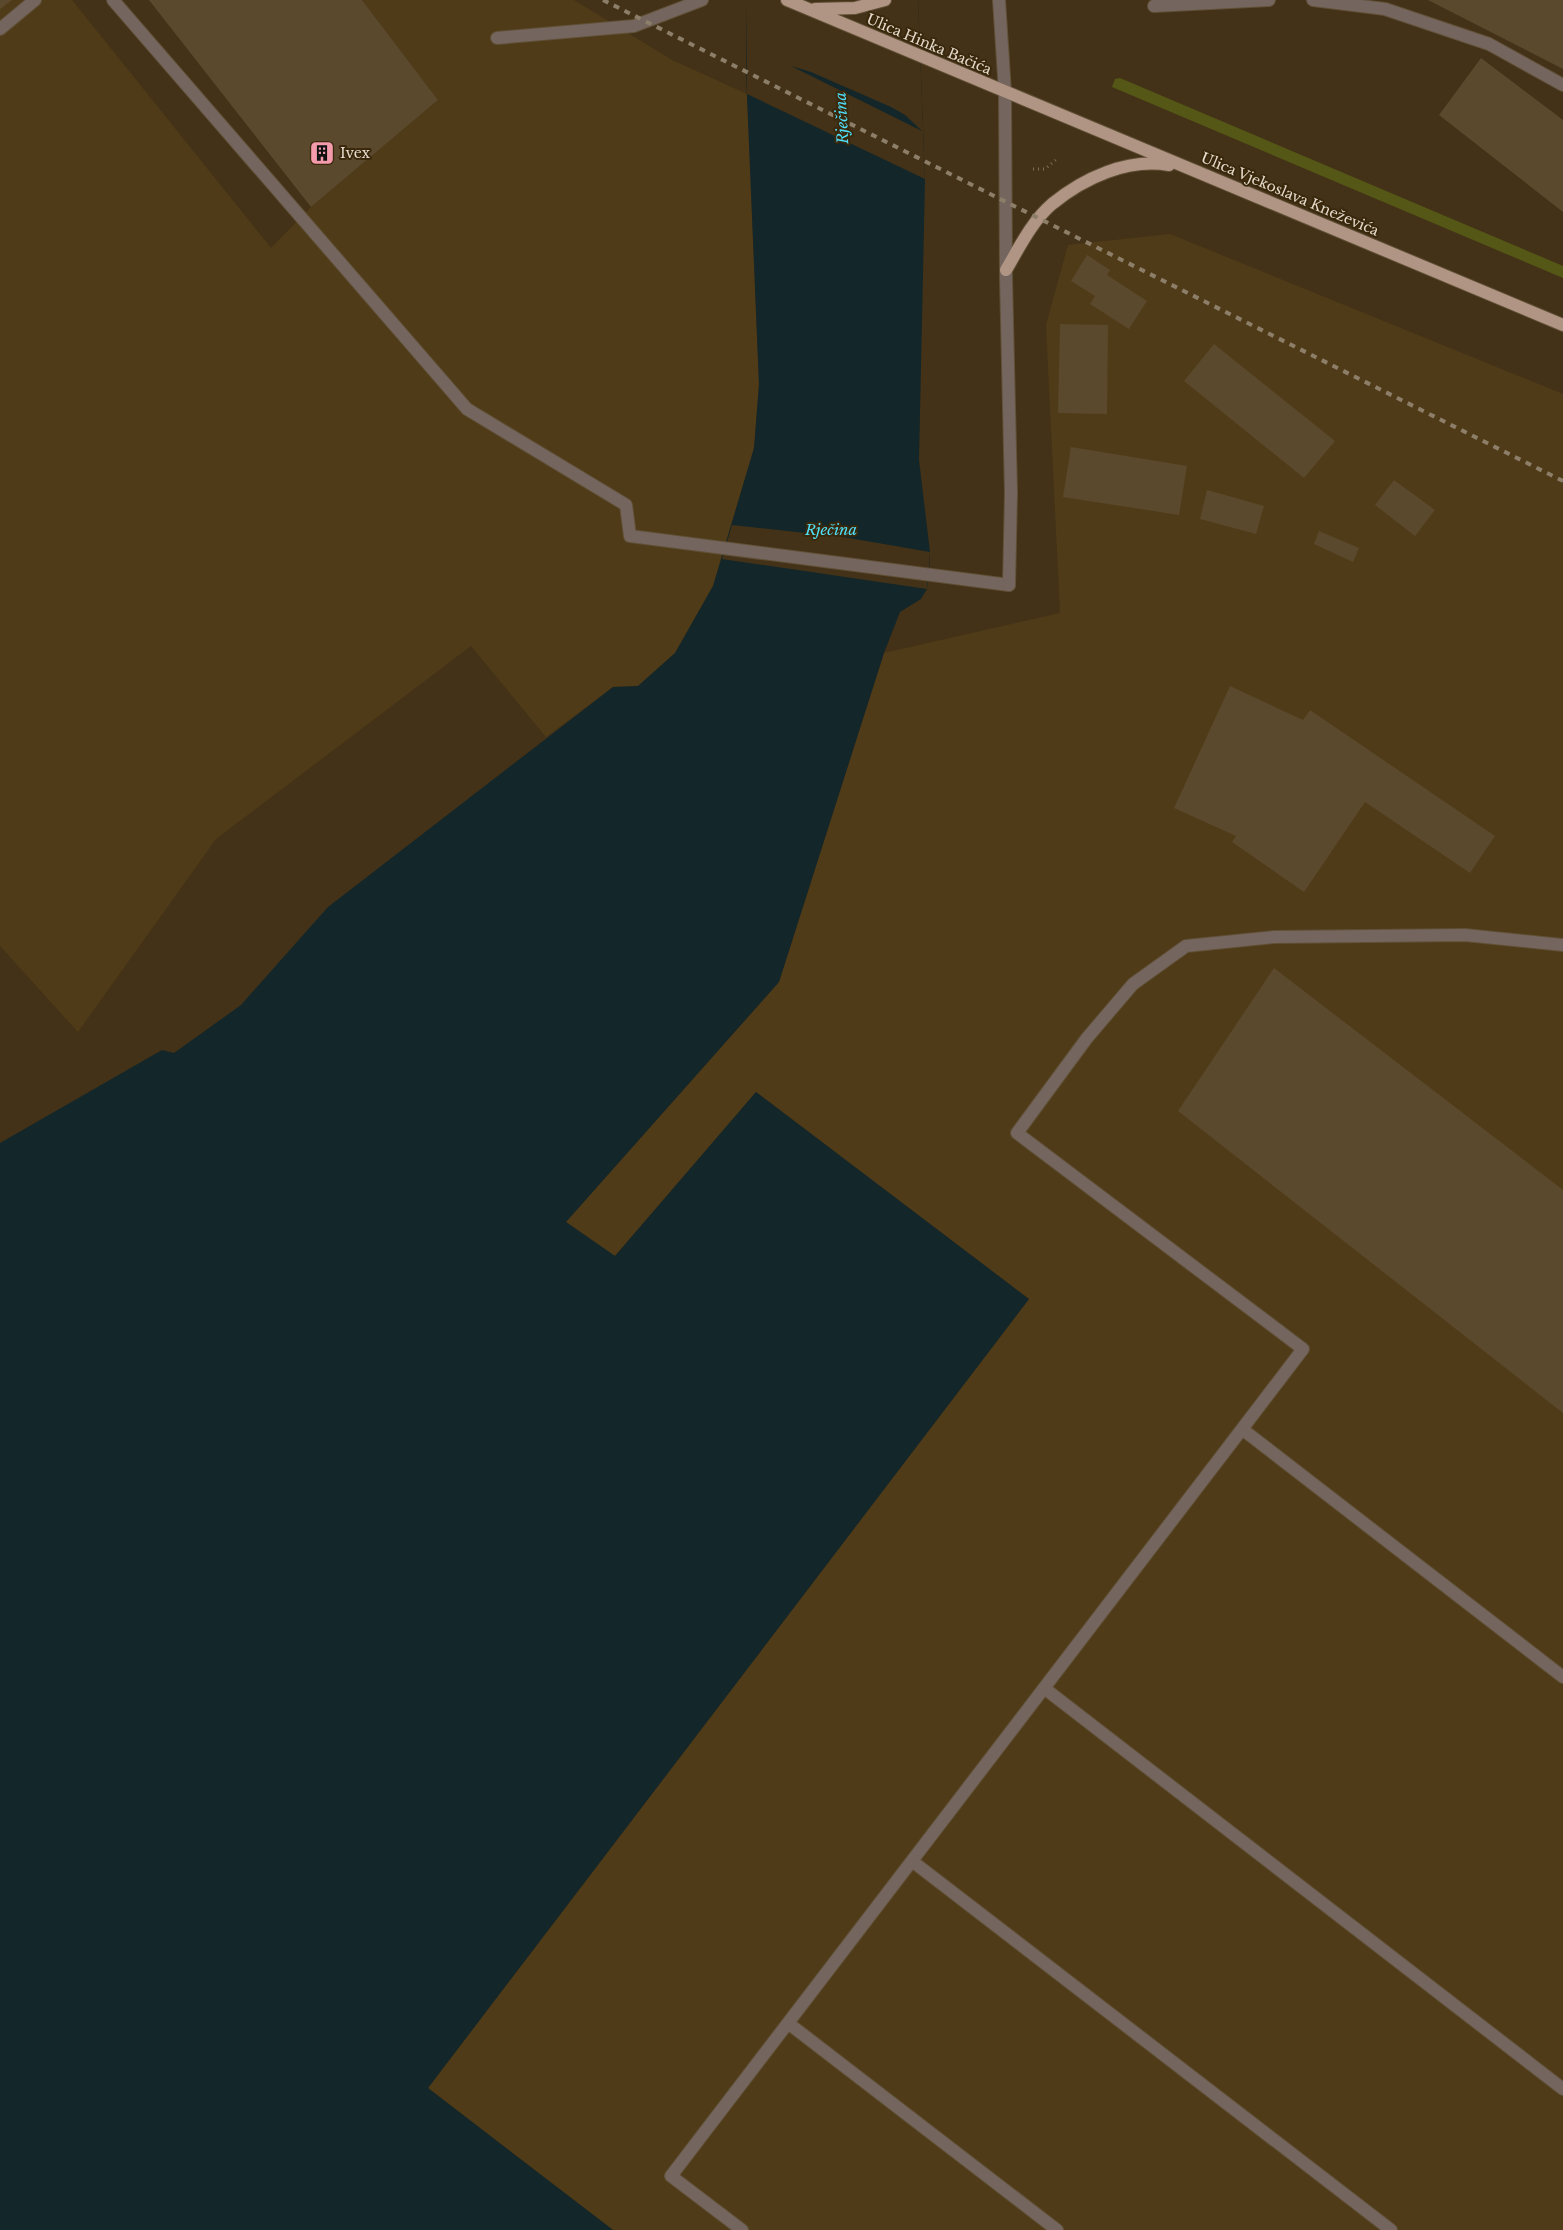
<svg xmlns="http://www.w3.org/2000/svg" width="1563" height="2230" font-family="'Libre Baskerville',serif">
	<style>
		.built { fill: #503b18 }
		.green { fill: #555716 }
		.water { fill: #13262a }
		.pier { fill: #433217; fill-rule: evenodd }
		.building { fill: #5b492d }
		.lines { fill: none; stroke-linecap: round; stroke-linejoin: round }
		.lane-casing { stroke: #605037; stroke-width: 14 }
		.street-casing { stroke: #605037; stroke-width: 14 }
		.primary-casing { stroke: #605037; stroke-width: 14 }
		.path { stroke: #7d6e57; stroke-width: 3; stroke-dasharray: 1 4; stroke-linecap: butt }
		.lane { stroke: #74665e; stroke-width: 12 }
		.street { stroke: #74665e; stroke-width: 12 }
		.primary { stroke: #b19584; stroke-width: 12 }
		.rail { stroke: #8c7e68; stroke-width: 4; stroke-dasharray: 6 6; stroke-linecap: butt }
		.labels { text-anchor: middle; stroke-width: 4; stroke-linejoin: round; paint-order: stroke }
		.street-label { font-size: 14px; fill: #e5dacb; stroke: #39280c }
		.poi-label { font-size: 14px; fill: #e5dacb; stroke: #39280c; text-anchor: start }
		.water-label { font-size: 15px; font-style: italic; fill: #4ee0fc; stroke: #39280c }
	</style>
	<rect width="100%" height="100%" fill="#433217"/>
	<path class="built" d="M0 0H72L271 248 311 207 438 100 362 0H574L672 60 747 94 759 384 754 448 713 586 675 653 638 686 613 687 546 737 471 646 216 839 78 1032 0 946Z
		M1170 234 1563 394V2230H613L428 2088 1029 1299 756 1092 615 1256 566 1222 779 982 884 653 1060 613 1046 325 1068 245Z"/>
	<path class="green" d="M1120 78 1563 266V278L1112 87 1115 79Z"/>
	<path class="water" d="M746 0H918L925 179 919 460 930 552 929 575 927 589 921 599 900 612 884 653 779 982 566 1222 615 1256 756 1092 1029 1299 428 2088 613 2230H0V1143L162 1050 174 1053 241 1005 328 907 613 687 638 686 675 653 713 586 754 448 759 384 746 72Z"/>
	<path class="pier" d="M746 0H918L925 179 747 94ZM791 66 811 72 891 107 905 115 922 131Z
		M732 525 843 537 930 552 927 589 722 559Z"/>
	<path class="building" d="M0 0H12L0 9Z
		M149 0H362L438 100 311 207Z
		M1428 0H1563V69Z
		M1481 58 1563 120V212L1439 115Z
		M1087 255 1110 270 1107 275 1147 301 1129 329 1090 304 1095 296 1071 281Z
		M1060 324 1108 325 1107 414 1058 413Z
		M1214 344 1335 441 1304 478 1184 381Z
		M1071 447 1187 466 1179 515 1063 497Z
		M1394 480 1435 510 1415 536 1375 505Z
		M1207 490 1264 506 1256 534 1200 519Z
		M1319 531 1359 548 1353 562 1314 544Z
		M1230 686 1303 720 1310 710 1495 836 1470 873 1365 802 1304 892 1232 842 1236 836 1174 808Z
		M1274 968 1563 1190V1413L1178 1111Z"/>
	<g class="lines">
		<defs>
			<path id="lane" d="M113 0 467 409 626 505 630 536 1009 585
				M1313 0 1385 9 1489 44 1563 85
				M1154 6 1269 0
				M0 29 35 0
				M497 38 634 26 702 0
				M1242 1429 1303 1349 1017 1133 1087 1038 1133 984 1186 946 1274 937 1465 935 1563 945
				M1044 1688 1563 2089
				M912 1861 1391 2230
				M788 2023 1057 2230
				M742 2230 671 2176 1242 1429 1563 1677"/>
			<path id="street" d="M999 0 1005 92 1006 278 1011 493 1009 585"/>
			<path id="primary" d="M787 0 1563 325
				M815 9 855 8 885 0
				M1006 270C1019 248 1032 221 1052 204 1084 178 1127 158 1169 165"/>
		</defs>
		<use href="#lane" class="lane-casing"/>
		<use href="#street" class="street-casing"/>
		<use href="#primary" class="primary-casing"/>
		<path class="path" d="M1033 169H1045L1057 159"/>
		<use href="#lane" class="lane"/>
		<use href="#street" class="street"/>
		<use href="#primary" class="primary"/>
		<path class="rail" d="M603 0 1563 481"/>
	</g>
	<defs>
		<symbol id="building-square" viewBox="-11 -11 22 22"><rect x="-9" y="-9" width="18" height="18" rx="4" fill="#f39aab" stroke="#39280c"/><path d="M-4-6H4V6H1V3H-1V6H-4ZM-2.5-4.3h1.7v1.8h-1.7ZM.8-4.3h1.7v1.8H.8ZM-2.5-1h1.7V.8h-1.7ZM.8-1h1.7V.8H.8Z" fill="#111"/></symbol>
	</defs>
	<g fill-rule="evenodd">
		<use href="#building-square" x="308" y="139" width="28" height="28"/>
	</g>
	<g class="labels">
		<g class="street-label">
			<text transform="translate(929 44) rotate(23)" y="5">Ulica Hinka Bačića</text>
			<text transform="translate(1290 194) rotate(23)" y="5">Ulica Vjekoslava Kneževića</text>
		</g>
		<g class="poi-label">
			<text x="340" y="158">Ivex</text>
		</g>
		<g class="water-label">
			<text transform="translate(842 118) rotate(-93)" y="5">Rječina</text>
			<text x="831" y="535">Rječina</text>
		</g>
	</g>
</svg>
